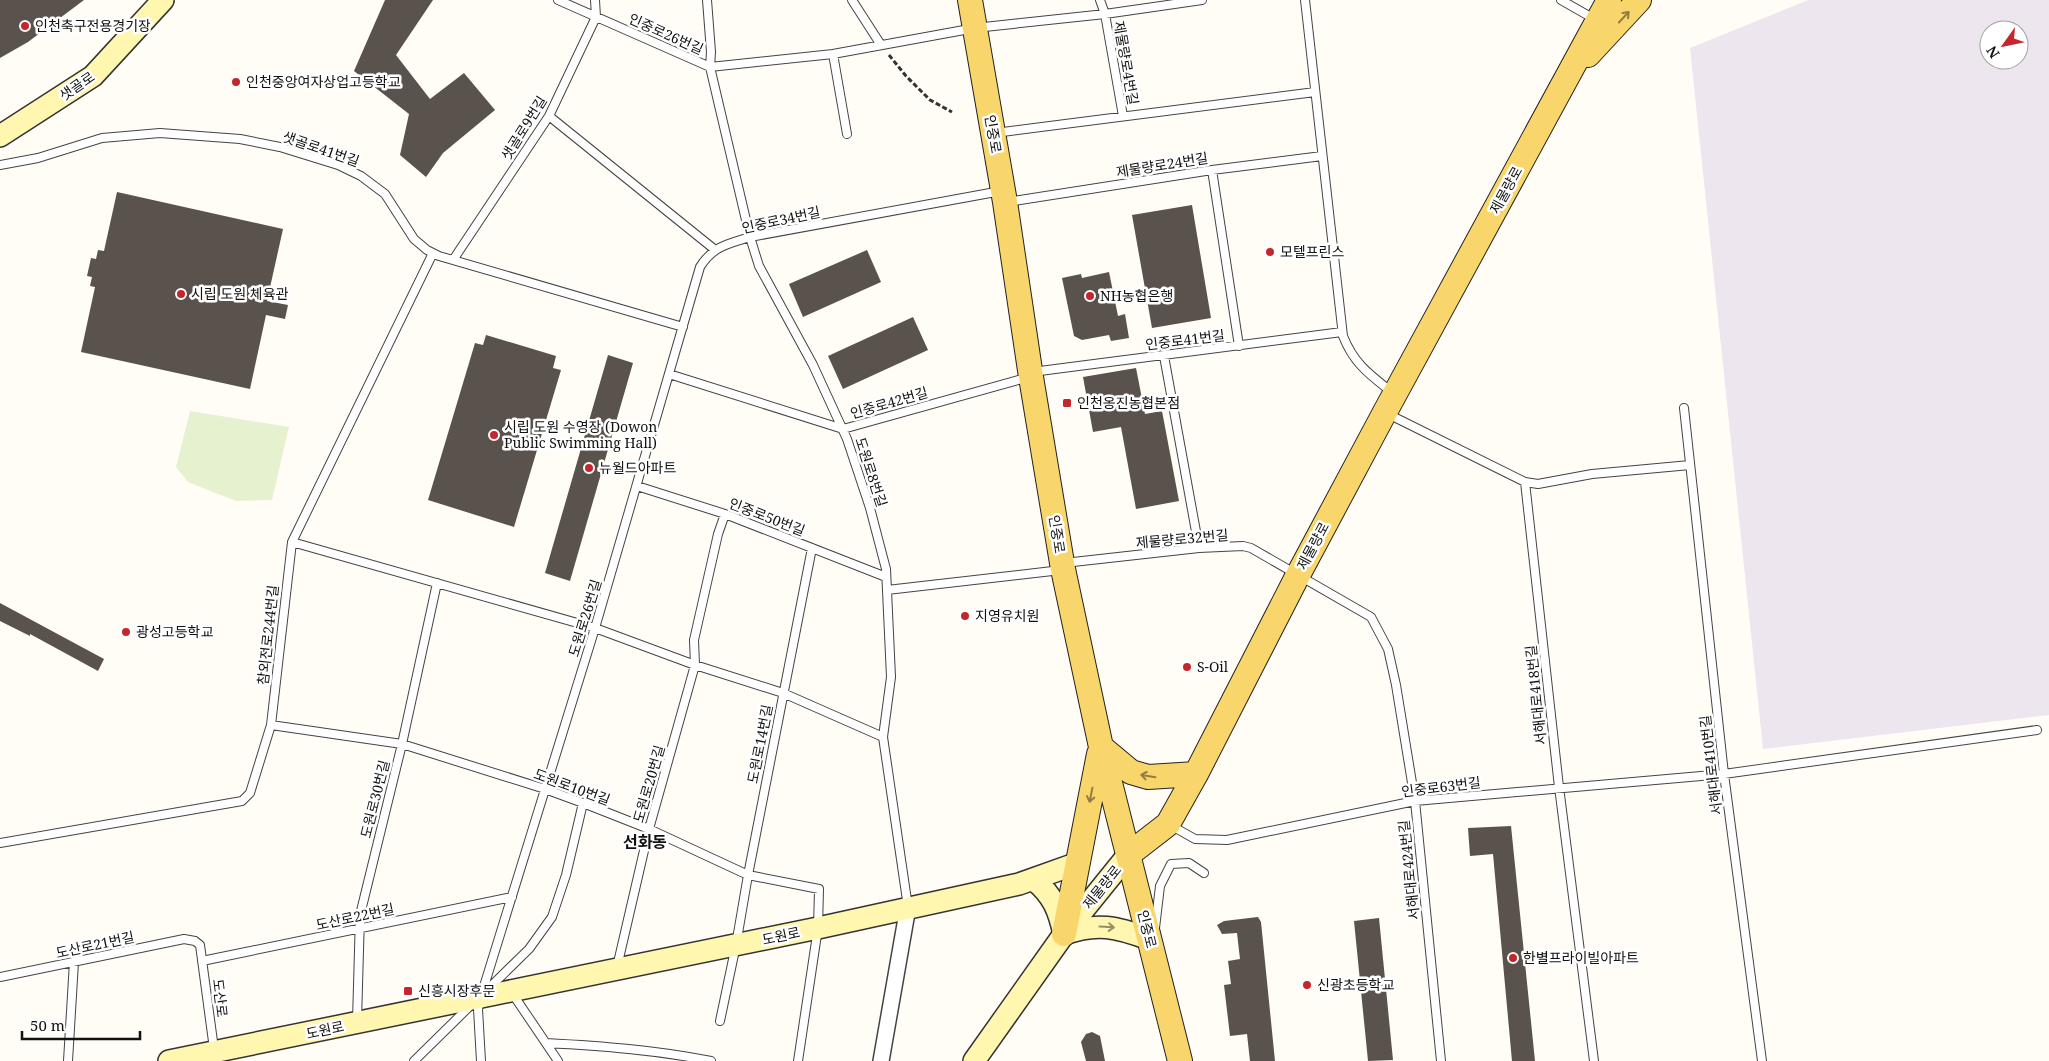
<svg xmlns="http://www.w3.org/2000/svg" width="2049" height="1061" font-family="'Noto Serif','Noto Sans KR',serif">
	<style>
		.industrial { fill: #eee6ef; fill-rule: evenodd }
		.pitch { fill: #e6f2cf }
		.building { fill: #5a524d }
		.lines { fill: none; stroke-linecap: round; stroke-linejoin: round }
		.lane-casing { stroke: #444; stroke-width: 10 }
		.street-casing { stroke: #444; stroke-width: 18 }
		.secondary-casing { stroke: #333; stroke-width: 24 }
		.primary-casing { stroke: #222; stroke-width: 26 }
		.path { stroke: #333; stroke-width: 3; stroke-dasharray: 5 2.5; stroke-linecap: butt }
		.lane { stroke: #fff; stroke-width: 8 }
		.street { stroke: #fff; stroke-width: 15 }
		.secondary { stroke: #fff6b0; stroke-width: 21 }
		.primary { stroke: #f9d66b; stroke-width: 24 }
		.oneway { stroke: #917d42 }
		.oneway2 { stroke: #948f68 }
		.poi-dot { fill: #c4262e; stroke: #fff; stroke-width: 2 }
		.labels { text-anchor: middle; stroke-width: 5; stroke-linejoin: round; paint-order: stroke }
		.poi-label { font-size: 14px; fill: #111; stroke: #fff; text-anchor: start }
		.street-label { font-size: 14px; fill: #111; stroke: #fff }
		.quarter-label { font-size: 16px; font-weight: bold; fill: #111; stroke: #fff }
	</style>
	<rect width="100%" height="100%" fill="#fffdf5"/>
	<path class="industrial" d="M1808 0H2049V715L1763 749 1690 48ZM1989 30H2019V60H1989Z"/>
	<path class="pitch" d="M190 411 289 427 272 500 236 501 188 482 176 467Z"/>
	<path class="building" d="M0 0H84L28 42 0 58Z
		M385 0H433L396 55 430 99 464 73 495 110 443 153 426 177 400 155 409 114 354 71Z
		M117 192 283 229 267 301 288 305 285 319 266 315 250 389 81 352 95 287 90 286 92 277 87 276 91 258 96 259 98 250 104 251Z
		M1192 205 1211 318 1152 328 1132 215Z
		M867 250 881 282 803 317 789 284Z
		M1109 272 1118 316 1125 314 1129 338 1111 341 1109 335 1082 340 1074 336 1062 278 1081 274 1082 278Z
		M913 317 928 350 843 389 828 356Z
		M486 335 556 356 553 368 561 370 514 527 428 500 475 343 483 345Z
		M608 355 633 363 570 581 545 573Z
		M1136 368 1145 414 1162 411 1179 501 1136 509 1121 427 1093 432 1083 377Z
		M0 603 104 659 98 671 30 634V636L0 621Z
		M1511 826 1535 1061H1512L1493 854 1470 856 1468 828Z
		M1258 917 1261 922 1275 1061H1250L1247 1034 1230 1036 1224 985 1231 984 1228 961 1240 959 1237 933 1222 934 1217 925 1224 921Z
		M1379 918 1393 1060 1368 1061 1354 921Z
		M1092 1032 1100 1036 1105 1061H1086L1081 1042 1086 1034Z"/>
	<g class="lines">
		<defs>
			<path id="lane" d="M558 0 710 67 833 54 975 28 1105 14 1202 0
				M707 0 711 52 710 67 750 237 759 266 813 365 847 439 870 508 886 569 891 677 883 737 908 907
				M852 0 881 45
				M1100 0 1105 14 1123 116
				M1305 0 1343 336C1354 364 1370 375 1393 393
				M1561 0 1596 20
				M833 54 847 134
				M549 116 714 249
				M995 133 1315 92
				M0 165 38 158 102 138 160 133 240 139 280 147 338 165 361 176 385 194 414 239 427 250 439 256 683 327
				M1212 170 1239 346
				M1007 202 1212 170 1322 156
				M453 260 549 116 596 17 595 0
				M1164 356 1199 548
				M1032 372 1342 332
				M669 374 843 429 1029 377
				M1684 408 1724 774 1762 1061
				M1386 413 1525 482 1559 787 1594 1061
				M1525 482 1538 484 1592 474 1690 465
				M637 486 725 514 886 577
				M292 542 595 628 695 665 783 693 883 737
				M1064 563 1199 548 1243 546 1251 548 1371 617 1388 649 1396 685 1415 801 1441 1061
				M887 590 1061 570
				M271 725 402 744 545 789 583 803 649 829 748 875 819 889 818 928 798 1061
				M1170 825 1195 839 1227 840 1415 801 1724 774 2037 730
				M0 843 242 801 250 793 271 725 292 542 433 253
				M1155 928 1160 886 1171 864 1189 863 1204 873
				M202 961 512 897
				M617 967 649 829 695 665 694 640 718 534 725 514
				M0 977 184 939 195 941 200 945 214 1049
				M487 990 529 949 552 917 566 875 583 803
				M512 993 558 1061
				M357 1021 360 915 402 744 437 583
				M720 1021 736 945 748 875 812 548
				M546 1043C602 1046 656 1050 711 1061
				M68 1061 74 962
				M414 1061 471 1005
				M481 1061 478 1009 481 996 595 628 700 267C713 246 728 244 750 237L1001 191"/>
			<path id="street" d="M881 1061 908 907"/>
			<path id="secondary" d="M0 136 93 76 163 0
				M1034 880C1053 895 1059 911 1064 934
				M1064 934C1097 922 1117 927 1149 939
				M169 1061 818 928 1019 884 1078 863
				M974 1061 1064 934 1128 855"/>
			<path id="primary" d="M970 0 1005 202 1031 377 1063 569 1101 747 1180 1061
				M1588 55 1639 0
				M1101 747 1131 772 1148 777 1196 774
				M1128 855 1168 824 1196 774 1298 575 1385 412 1609 0
				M1064 934 1099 754"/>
		</defs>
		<use href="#lane" class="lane-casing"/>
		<use href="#street" class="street-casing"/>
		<use href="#secondary" class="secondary-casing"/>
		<use href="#primary" class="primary-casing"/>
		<path class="path" d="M889 55 906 76 930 100 952 112"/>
		<use href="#lane" class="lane"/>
		<use href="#street" class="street"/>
		<use href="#secondary" class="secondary"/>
		<use href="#primary" class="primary"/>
	</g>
	<defs><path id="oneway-shaft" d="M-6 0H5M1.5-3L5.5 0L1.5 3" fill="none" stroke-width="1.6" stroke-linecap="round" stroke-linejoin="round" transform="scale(1.25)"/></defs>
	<g class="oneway">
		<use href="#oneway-shaft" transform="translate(1624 17) rotate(-47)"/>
		<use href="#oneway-shaft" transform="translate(1148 776) rotate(-171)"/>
		<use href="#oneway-shaft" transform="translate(1091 795) rotate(101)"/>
	</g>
	<use class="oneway2" href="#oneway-shaft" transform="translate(1107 927) rotate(3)"/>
	<g class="poi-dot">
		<circle cx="25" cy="26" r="5"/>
		<circle cx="236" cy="82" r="5"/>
		<circle cx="1270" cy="252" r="5"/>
		<circle cx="181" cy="294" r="5"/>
		<circle cx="1090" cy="296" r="5"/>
		<rect x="1062" y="398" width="10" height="10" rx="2.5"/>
		<circle cx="494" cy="435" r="5"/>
		<circle cx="589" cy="468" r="5"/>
		<circle cx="965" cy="616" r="5"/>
		<circle cx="126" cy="632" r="5"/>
		<circle cx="1187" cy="667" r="5"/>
		<circle cx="1513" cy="958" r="5"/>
		<circle cx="1307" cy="985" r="5"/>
		<rect x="403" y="986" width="10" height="10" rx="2.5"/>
	</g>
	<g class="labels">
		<g class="poi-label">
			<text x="35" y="31">인천축구전용경기장</text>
			<text x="246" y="87">인천중앙여자상업고등학교</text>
			<text x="1280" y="257">모텔프린스</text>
			<text x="191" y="299">시립 도원 체육관</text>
			<text x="1100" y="301">NH농협은행</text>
			<text x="1077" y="408">인천옹진농협본점</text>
			<text x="504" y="432">시립 도원 수영장 (Dowon<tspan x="504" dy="16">Public Swimming Hall)</tspan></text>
			<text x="599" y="473">뉴월드아파트</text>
			<text x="975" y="621">지영유치원</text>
			<text x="136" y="637">광성고등학교</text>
			<text x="1197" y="672">S-Oil</text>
			<text x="1523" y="963">한별프라이빌아파트</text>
			<text x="1317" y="990">신광초등학교</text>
			<text x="418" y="996">신흥시장후문</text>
		</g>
		<g class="street-label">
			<text transform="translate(666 34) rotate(24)" y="5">인중로26번길</text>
			<text transform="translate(1126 63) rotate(80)" y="5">제물량로4번길</text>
			<text transform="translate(77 86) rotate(-35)" y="5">샛골로</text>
			<text transform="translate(524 128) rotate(-58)" y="5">샛골로9번길</text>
			<text transform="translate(993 134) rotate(80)" y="5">인중로</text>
			<text transform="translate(321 149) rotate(19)" y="5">샛골로41번길</text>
			<text transform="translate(1162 165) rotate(-9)" y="5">제물량로24번길</text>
			<text transform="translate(1506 190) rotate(-61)" y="5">제물량로</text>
			<text transform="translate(781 220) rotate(-12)" y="5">인중로34번길</text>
			<text transform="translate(1185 340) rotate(-7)" y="5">인중로41번길</text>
			<text transform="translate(889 403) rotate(-16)" y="5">인중로42번길</text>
			<text transform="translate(871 472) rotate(72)" y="5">도원로8번길</text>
			<text transform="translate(767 517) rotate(21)" y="5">인중로50번길</text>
			<text transform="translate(1057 534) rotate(81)" y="5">인중로</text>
			<text transform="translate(1182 539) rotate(-5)" y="5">제물량로32번길</text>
			<text transform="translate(1313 546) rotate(-62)" y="5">제물량로</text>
			<text transform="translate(585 618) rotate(-73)" y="5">도원로26번길</text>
			<text transform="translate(268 635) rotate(-84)" y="5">참외전로244번길</text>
			<text transform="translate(1536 695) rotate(-96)" y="5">서해대로418번길</text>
			<text transform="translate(760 744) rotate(-79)" y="5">도원로14번길</text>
			<text transform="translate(1711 765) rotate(-97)" y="5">서해대로410번길</text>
			<text transform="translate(649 784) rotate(-74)" y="5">도원로20번길</text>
			<text transform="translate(572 787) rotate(20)" y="5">도원로10번길</text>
			<text transform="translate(1441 787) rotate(-7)" y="5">인중로63번길</text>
			<text transform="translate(375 799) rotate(-76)" y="5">도원로30번길</text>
			<text transform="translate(1409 870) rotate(-96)" y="5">서해대로424번길</text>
			<text transform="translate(1102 887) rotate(-51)" y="5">제물량로</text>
			<text transform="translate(355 917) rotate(-12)" y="5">도산로22번길</text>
			<text transform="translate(1147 929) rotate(76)" y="5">인중로</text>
			<text transform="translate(781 936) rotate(-12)" y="5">도원로</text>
			<text transform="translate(95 945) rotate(-12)" y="5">도산로21번길</text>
			<text transform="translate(220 998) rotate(83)" y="5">도산로</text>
			<text transform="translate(325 1030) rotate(-12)" y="5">도원로</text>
		</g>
		<g class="quarter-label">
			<text x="645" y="848">선화동</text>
		</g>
	</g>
	<g transform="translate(2004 45) rotate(237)"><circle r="24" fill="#ffffff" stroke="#a0a0a0"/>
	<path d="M0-4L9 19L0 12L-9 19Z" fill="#c4262e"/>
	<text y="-8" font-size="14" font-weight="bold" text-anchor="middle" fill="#111111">N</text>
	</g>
	<path d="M22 1031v8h118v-8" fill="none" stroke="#111111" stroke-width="2.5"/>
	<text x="30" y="1031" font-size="15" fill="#111111" stroke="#ffffff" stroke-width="4" paint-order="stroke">50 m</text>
</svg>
